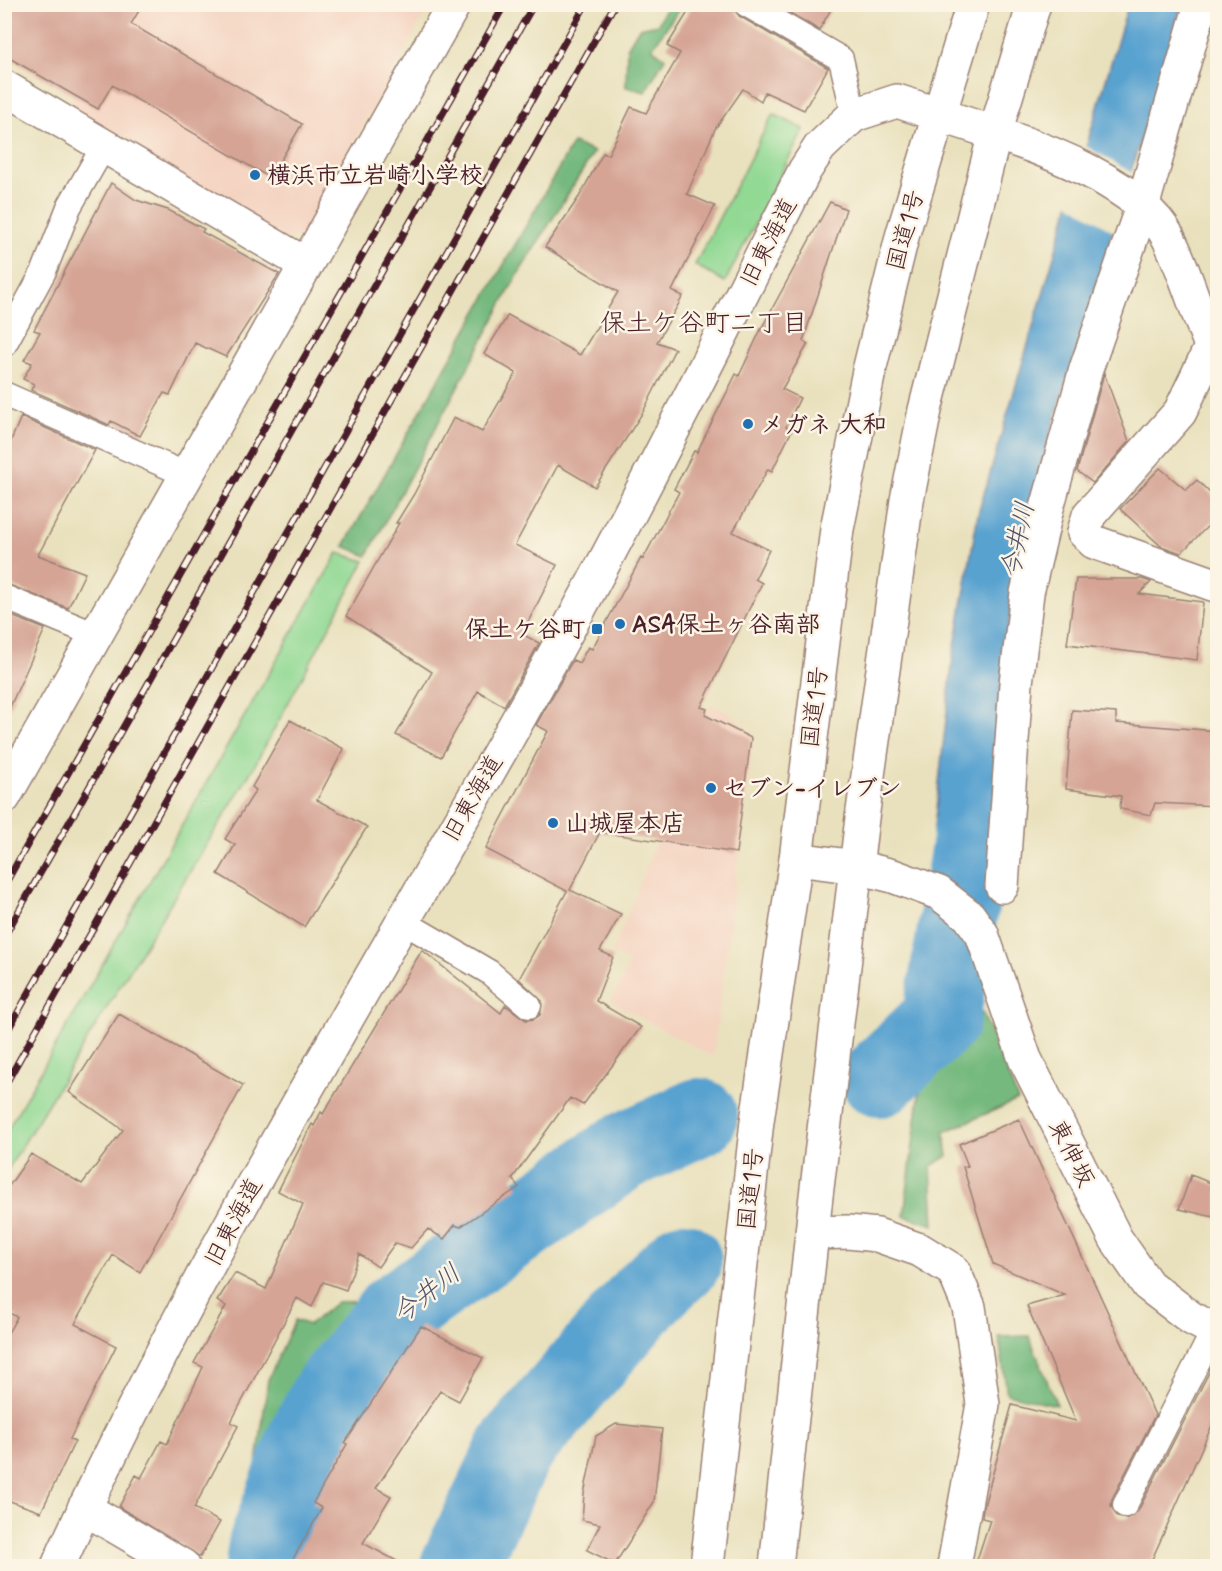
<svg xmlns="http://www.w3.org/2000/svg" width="1222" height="1571" font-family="Mynerve,'Klee One',sans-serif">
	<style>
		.built { fill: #f4d3c1 }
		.green { fill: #92d994; stroke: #6e7c60; stroke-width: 1.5 }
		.forest { fill: #75b97e; stroke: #606c54; stroke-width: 1.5 }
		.water { fill: #59a2d0; stroke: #52607e; stroke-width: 1.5 }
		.pier { fill: #e9e1bd }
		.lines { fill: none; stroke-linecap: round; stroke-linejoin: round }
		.river { stroke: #59a2d0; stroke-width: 78 }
		.building { fill: #d5a495 }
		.lane-casing { stroke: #9a8074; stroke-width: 27 }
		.street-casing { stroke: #9a8074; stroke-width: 36 }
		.secondary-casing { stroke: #9a8074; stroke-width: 36 }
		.highway-casing { stroke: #9a8074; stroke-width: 36 }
		.lane { stroke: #fff; stroke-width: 24 }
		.street { stroke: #fff; stroke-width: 33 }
		.secondary { stroke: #fff; stroke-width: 33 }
		.highway { stroke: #fff; stroke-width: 33 }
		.rail-casing { stroke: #4a1f2b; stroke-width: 7 }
		.rail { stroke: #fcf5e5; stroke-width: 4.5; stroke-dasharray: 14; stroke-linecap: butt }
		.poi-dot { fill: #1f6fb2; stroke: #fcf5e5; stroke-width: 2 }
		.labels { text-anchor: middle; stroke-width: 5; stroke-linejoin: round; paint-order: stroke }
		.poi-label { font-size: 24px; font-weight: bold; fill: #4a1f2b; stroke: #fcf5e5; text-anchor: start }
		.street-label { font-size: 24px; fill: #4a1f2b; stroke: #fcf5e5 }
		.neighbourhood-label { font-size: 26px; fill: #4a1f2b; stroke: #fcf5e5 }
		.water-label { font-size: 26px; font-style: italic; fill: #50536d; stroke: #fcf5e5 }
	</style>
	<rect width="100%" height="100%" fill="#fcf5e5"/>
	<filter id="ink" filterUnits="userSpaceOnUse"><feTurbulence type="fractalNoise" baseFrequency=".0167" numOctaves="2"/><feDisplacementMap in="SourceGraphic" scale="12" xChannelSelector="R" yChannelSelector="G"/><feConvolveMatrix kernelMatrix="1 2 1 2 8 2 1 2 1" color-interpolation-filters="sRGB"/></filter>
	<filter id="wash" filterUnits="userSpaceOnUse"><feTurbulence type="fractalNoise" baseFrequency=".008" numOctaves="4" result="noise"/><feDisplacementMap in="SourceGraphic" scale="24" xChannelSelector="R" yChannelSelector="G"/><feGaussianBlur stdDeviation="1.35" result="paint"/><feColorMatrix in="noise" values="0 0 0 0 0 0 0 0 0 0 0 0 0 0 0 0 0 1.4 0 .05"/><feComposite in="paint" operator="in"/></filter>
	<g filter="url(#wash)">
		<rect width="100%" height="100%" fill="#e9e1bd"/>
		<path class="built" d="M4 5H430L302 236 285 238 67 114 73 98 5 56Z
			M711 704 732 715 754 737 713 1057 611 1001 630 962 612 953Z"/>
		<path class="green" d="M773 114 804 129 725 282 695 265Z
			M338 553 365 561 251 772 5 1174V1134Z"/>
		<path class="forest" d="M668 4 682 5 652 48 665 58 645 92 626 87 627 48 639 28 658 24Z
			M573 143 594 152 517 276 367 556 344 546Z
			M966 1007 983 1014 1018 1100 944 1132 948 1156 931 1166 934 1225 904 1216 921 1081 943 1057Z
			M386 1301 412 1316 393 1349 411 1359 406 1372 381 1364 300 1495 279 1547 250 1515 268 1380 295 1320 309 1325 337 1302Z
			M1029 1336 1057 1405 1007 1394 999 1337Z"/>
		<path class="water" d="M1128 5H1182L1041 465 1017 572 1005 648 985 875 932 845 953 657 978 514Z"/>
		<path class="pier" d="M1084 145 1134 174 1116 233 1067 202Z"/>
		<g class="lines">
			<path class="river" d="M879 1078 941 1019 977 805 982 759
				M264 1566 267 1545 306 1439 331 1392 395 1312 621 1153 699 1117
				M459 1566 516 1447 647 1295 683 1261"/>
		</g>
		<g id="blocks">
			<path class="building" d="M4 4H143L131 24 302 124 270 178 112 85 98 109 4 55Z
				M693 4H732L739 16 828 68 804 110 765 92 761 101 743 89 715 129 687 194 715 206 672 291 683 296 657 342 675 349 643 412 595 487 558 465 515 545 557 565 522 634 539 643 504 706 478 691 441 757 396 735 432 672 346 616 399 523H396L414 494 454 417 482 432 516 373 484 354 508 315 580 355 618 292 545 247 579 197 603 153 608 155 631 107 646 113 680 53 667 46Z
				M775 4H834L819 30Z
				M111 183 136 200 168 210 204 229 202 232 279 274 226 357 195 343 170 395 164 393 140 436 111 421 109 425 31 390 34 384 23 379 32 363 24 360 40 332 34 330Z
				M830 202 846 209 803 341 808 344 782 389 800 398 786 427 792 430 772 471 768 469 733 532 769 550 755 579 762 583 701 707 707 709 705 715 751 738 736 853 600 832 570 890 621 914 600 951 613 957 596 1001 641 1027 583 1105 570 1098 512 1179 519 1187 460 1227 455 1225 444 1239 428 1229 411 1248 395 1243 378 1267 359 1254 346 1290 323 1282 312 1307 297 1298 231 1422 238 1426 194 1508 220 1522 200 1557 119 1507 136 1475 141 1478 161 1441 167 1444 203 1367 194 1363 226 1306 217 1301 235 1273 266 1289 303 1204 278 1191 312 1124 314 1126 321 1112 323 1114 422 950 501 1013 505 1005 526 1020 534 1019 540 1015 542 1001 519 979 567 891 486 849 548 731 536 725 573 660 579 663 588 647 592 649 641 558 643 559 679 492 674 489 694 451 697 452 736 374 739 376 761 329Z
				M1104 373 1129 441 1093 483 1077 471Z
				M21 417 95 450 38 555 85 573 68 608 4 583V457Z
				M1160 468 1186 490 1197 480 1218 501V516L1181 553 1161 546 1120 509Z
				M1076 579H1142L1151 582 1139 594 1203 602 1197 660 1067 644Z
				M4 613 45 629 4 720Z
				M1072 710 1116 713V723L1218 731V806L1155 803 1151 815 1120 809 1121 796 1066 789Z
				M290 720 344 749 317 800 367 827 304 927 218 874 235 845 225 839 256 790 252 787Z
				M119 1014 243 1085 140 1272 113 1255 75 1324 116 1346 70 1439 75 1441 41 1512 4 1499V1340L17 1317 4 1310V1193L31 1154 82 1184 123 1130 69 1092Z
				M1019 1119 1155 1415 1112 1499 1111 1506 1118 1517 1126 1519 1138 1511 1218 1355V1412L1149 1566H975L990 1520 982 1518 983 1509 1012 1405 1076 1421 1027 1306 1065 1295 993 1264 963 1167 968 1166 959 1144Z
				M1191 1175 1218 1186V1218L1179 1209Z
				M421 1326 483 1358 459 1401 440 1391 376 1488 391 1496 363 1543 406 1566H289L322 1508 313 1503 347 1444 345 1443Z
				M616 1424 662 1429 654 1502 615 1564 587 1550 600 1524 582 1520 584 1494 596 1436Z"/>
		</g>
	</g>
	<g filter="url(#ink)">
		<use href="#blocks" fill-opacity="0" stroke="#9a8074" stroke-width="1.5"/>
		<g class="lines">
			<defs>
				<path id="lane" d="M746 4 841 59 854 115
					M4 345 44 271 69 207 104 146
					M4 394 187 475
					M4 597 96 635
					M402 921 489 972 529 1006
					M1125 1505 1214 1330"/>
				<path id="street" d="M4 87 305 264
					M995 133C1048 150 1141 186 1168 237 1188 276 1198 321 1218 360
					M1211 347 1180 412 1089 515 1084 532 1094 542 1218 586
					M4 797 454 4
					M796 859 857 867 893 876 939 893 969 916 982 934 1025 1059 1116 1239 1148 1285 1191 1318 1218 1332
					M1002 886 1016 683 1027 593 1047 508 1086 369 1142 207 1201 4
					M813 1233 848 1232 877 1235 920 1250 954 1271 969 1307 983 1404 954 1566
					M84 1508 183 1566"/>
				<path id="secondary" d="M58 1566C202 1247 392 951 560 644 646 488 724 328 805 170L820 147 854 115 897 101 995 133"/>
				<path id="highway" d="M707 1566 757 1121 796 859 837 529 869 371 903 233 973 4
					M776 1566 816 1196 862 818 907 500 925 410 995 133 1034 4"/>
			</defs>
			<use href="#lane" class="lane-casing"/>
			<use href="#street" class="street-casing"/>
			<use href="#secondary" class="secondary-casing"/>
			<use href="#highway" class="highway-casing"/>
			<use href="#lane" class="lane"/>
			<use href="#street" class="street"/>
			<use href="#secondary" class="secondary"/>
			<use href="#highway" class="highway"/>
			<defs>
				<path id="rail" d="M4 886 505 4
					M4 937 534 4
					M4 1037 586 4
					M4 1087 615 4"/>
			</defs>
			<use href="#rail" class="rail-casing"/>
			<use href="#rail" class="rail"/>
		</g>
	</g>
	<g class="poi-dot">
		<circle cx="255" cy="175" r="6"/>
		<circle cx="748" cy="424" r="6"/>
		<circle cx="620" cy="624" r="6"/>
		<rect x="591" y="623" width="12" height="12" rx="3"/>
		<circle cx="711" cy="788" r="6"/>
		<circle cx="553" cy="823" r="6"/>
	</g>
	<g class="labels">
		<g class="poi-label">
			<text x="267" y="183">横浜市立岩崎小学校</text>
			<text x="760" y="432">メガネ 大和</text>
			<text x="632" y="632">ASA保土ヶ谷南部</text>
			<text x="585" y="637" text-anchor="end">保土ケ谷町</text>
			<text x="723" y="796">セブン-イレブン</text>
			<text x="565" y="831">山城屋本店</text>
		</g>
		<g class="street-label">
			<text transform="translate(905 230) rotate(-75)" y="8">国道1号</text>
			<text transform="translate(768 242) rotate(-63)" y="8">旧東海道</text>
			<text transform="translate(814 707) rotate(-83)" y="8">国道1号</text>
			<text transform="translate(472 798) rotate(-60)" y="8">旧東海道</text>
			<text transform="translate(1072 1153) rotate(63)" y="8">東伸坂</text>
			<text transform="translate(750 1189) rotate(-84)" y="8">国道1号</text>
			<text transform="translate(233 1222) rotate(-62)" y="8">旧東海道</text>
		</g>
		<g class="neighbourhood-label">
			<text x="704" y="331">保土ケ谷町二丁目</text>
		</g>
		<g class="water-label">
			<text transform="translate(1017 540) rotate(-78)" y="9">今井川</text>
			<text transform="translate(426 1293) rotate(-38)" y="9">今井川</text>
		</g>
	</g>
	<rect width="1222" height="1571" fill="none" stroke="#fcf5e5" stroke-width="24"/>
</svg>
